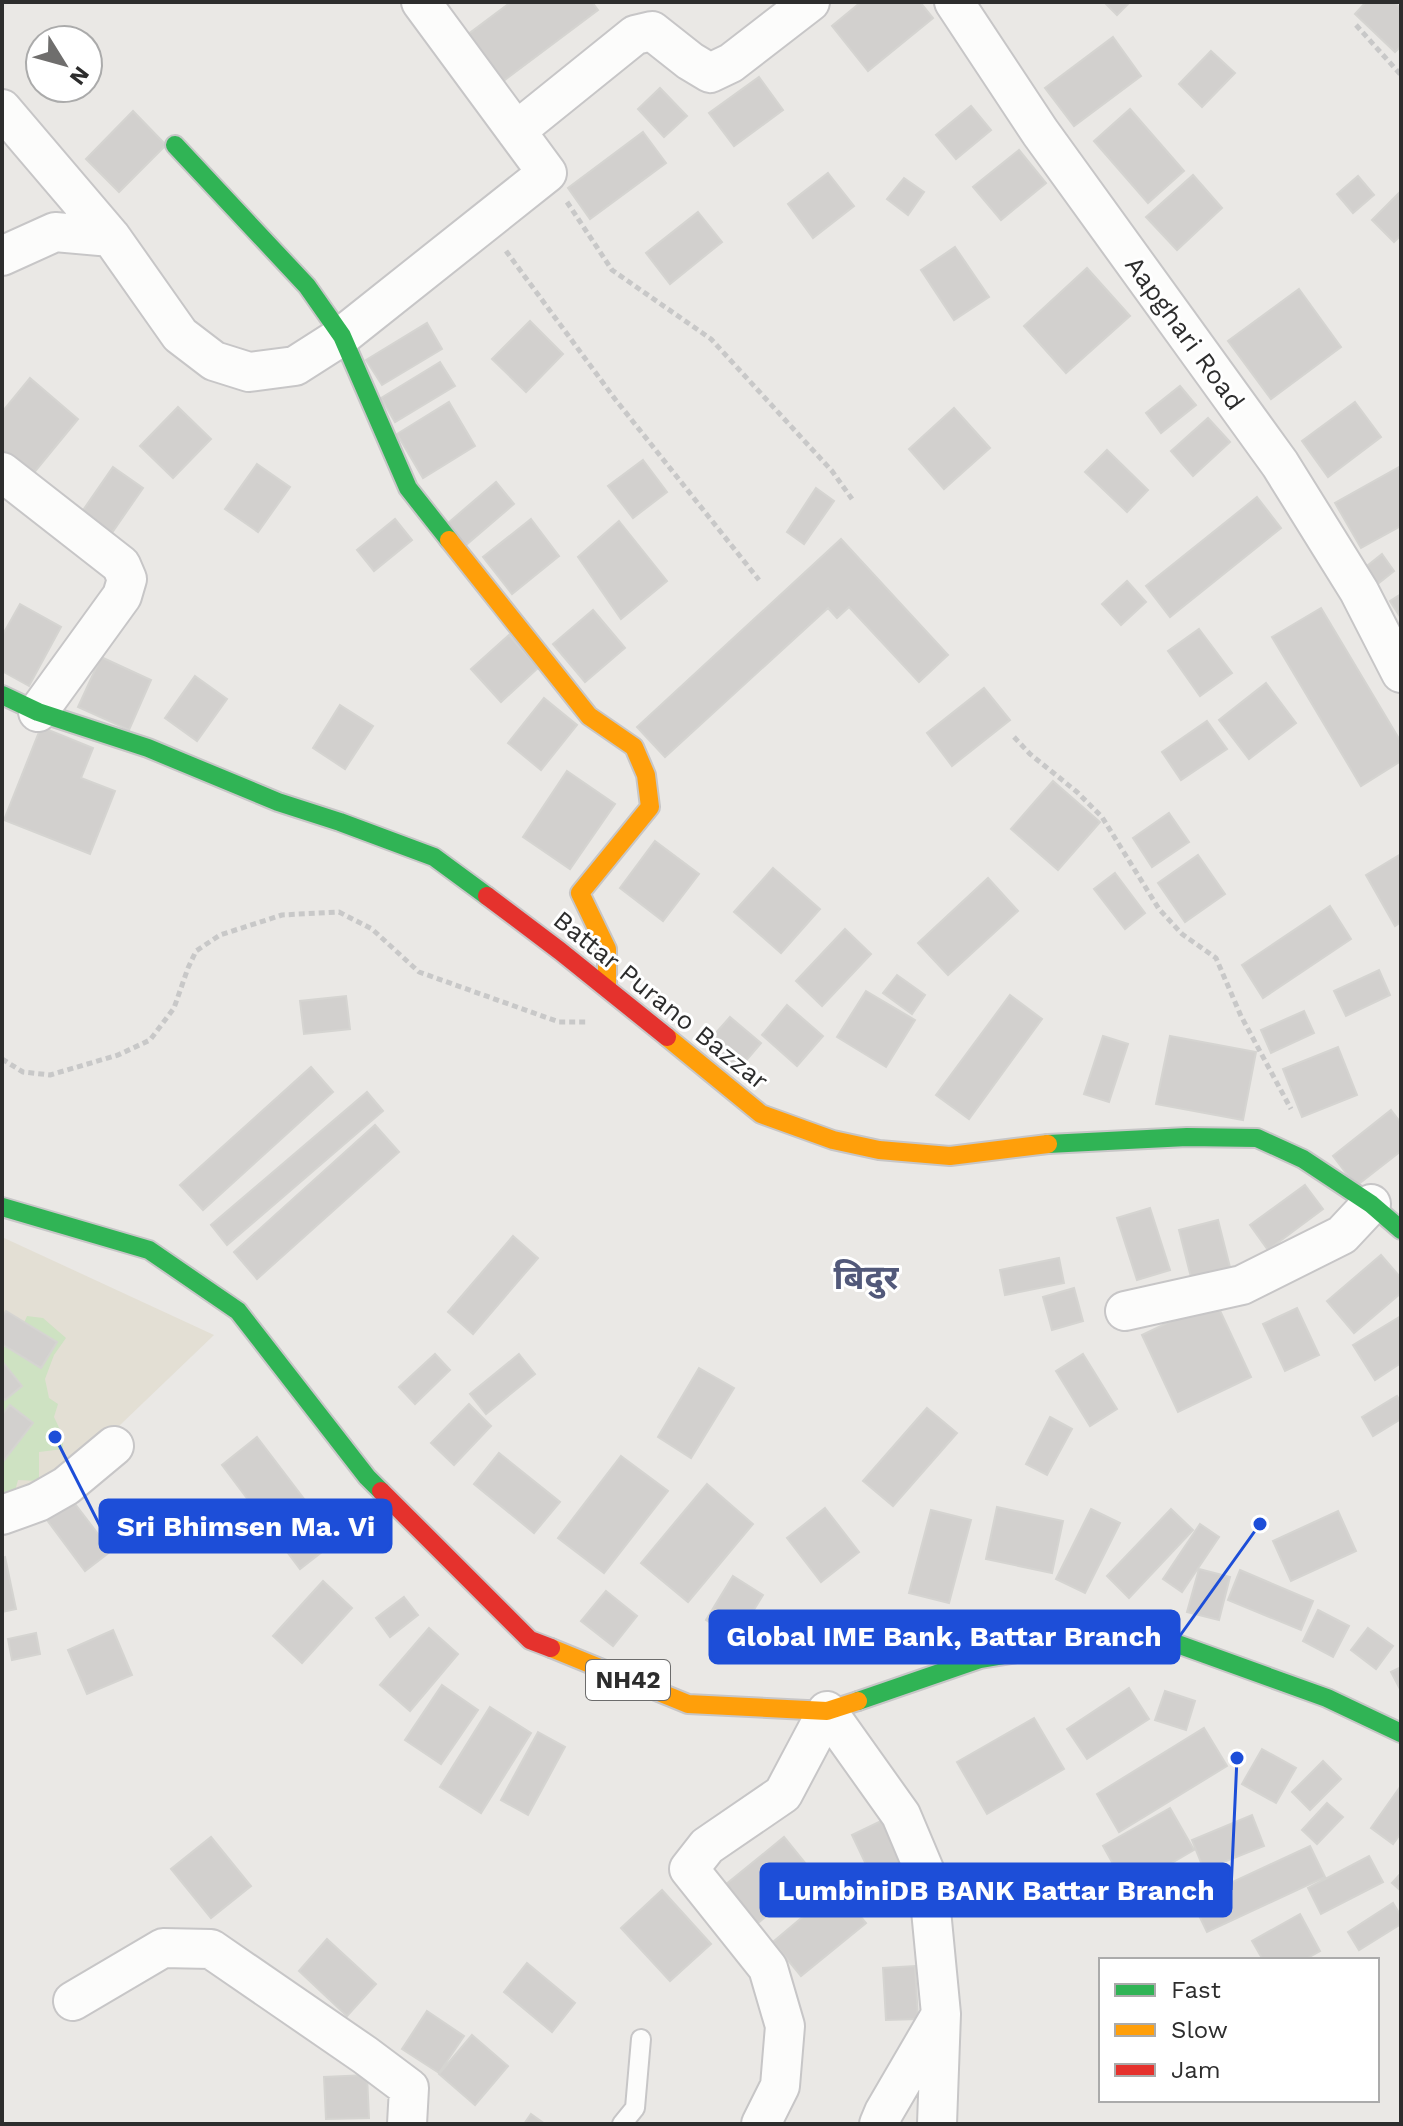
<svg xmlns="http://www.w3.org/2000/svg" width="1403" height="2126" font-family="'Work Sans','Noto Sans Devanagari',sans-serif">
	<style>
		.education { fill: #e3dfd4 }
		.green { fill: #cee2c2 }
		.building { fill: #d2d0ce; stroke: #d5d4d1; stroke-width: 2 }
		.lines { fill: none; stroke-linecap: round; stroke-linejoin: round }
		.lane-casing { stroke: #c7c6c7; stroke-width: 22 }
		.street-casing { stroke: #c7c6c7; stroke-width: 42 }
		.fast-casing { stroke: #c7c6c7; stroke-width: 22 }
		.slow-casing { stroke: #c7c6c7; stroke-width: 22 }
		.jam-casing { stroke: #c7c6c7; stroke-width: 22 }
		.path { stroke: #c8c8c8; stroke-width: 5; stroke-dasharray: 6 4; stroke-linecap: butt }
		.lane { stroke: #fcfcfb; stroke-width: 18 }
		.street { stroke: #fcfcfb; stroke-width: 38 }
		.fast { stroke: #30b455; stroke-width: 18 }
		.slow { stroke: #ff9f0a; stroke-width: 18 }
		.jam { stroke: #e5322d; stroke-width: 18 }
		.labels { text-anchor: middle; stroke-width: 6; stroke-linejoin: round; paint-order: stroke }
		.shield { fill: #fff; stroke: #6c6c6c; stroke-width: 2 }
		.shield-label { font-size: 24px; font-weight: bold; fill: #2d2d2d }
		.street-label { font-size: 26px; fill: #2d2d2d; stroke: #fff }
		.district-label { font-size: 34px; font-weight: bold; fill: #52597a; stroke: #fff }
		.leader { fill: none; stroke: #1d4ed8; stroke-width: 3 }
		.callout-dot { fill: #1d4ed8; stroke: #fff; stroke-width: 3 }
		.callout { fill: #1d4ed8; stroke: #1d4ed8; stroke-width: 3 }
		.callout-label { font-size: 28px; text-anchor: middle; font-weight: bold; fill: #fff }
	</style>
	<rect width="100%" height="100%" fill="#eae8e5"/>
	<path class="education" d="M2 1237 214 1335 2 1538Z"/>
	<path class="green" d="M27 1316 43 1318 66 1338 54 1355 45 1379 49 1398 58 1404 54 1417 63 1436V1449L39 1452V1481L18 1480 13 1498H2V1347L14 1346Z"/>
	<path class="building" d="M511 2H592L598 10 502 82 467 35Z
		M861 2H920L933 18 868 71 832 26Z
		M1104 2H1130L1117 15Z
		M1366 2H1394L1401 9V46L1395 52 1355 14Z
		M1113 37 1141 76 1074 126 1045 88Z
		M1211 51 1235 73 1202 107 1179 84Z
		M759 77 783 110 734 146 709 113Z
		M660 88 687 116 664 137 638 109Z
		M971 106 991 130 956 159 936 135Z
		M1130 109 1184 171 1148 203 1094 141Z
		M133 111 166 145 119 192 86 159Z
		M643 132 666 163 590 219 568 188Z
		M1019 150 1046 183 1001 220 973 187Z
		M828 173 854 206 813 238 788 204Z
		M1193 175 1222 208 1177 250 1146 217Z
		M1358 176 1374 195 1353 213 1337 194Z
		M904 178 924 192 908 215 887 199Z
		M1399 193 1401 195V235L1394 242 1372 220Z
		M698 212 722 242 670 284 646 253Z
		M955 247 989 297 954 320 921 270Z
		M1087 268 1130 316 1066 373 1024 326Z
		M1299 289 1341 347 1271 399 1228 341Z
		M530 321 563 354 526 392 492 359Z
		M427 323 442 349 382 385 366 360Z
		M440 362 455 386 395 422 381 398Z
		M30 378 78 419 32 475 2 451V412Z
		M1180 386 1196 405 1161 433 1146 413Z
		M449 402 475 446 423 478 397 434Z
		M1355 402 1381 437 1328 477 1302 441Z
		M178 407 211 439 173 478 140 446Z
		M954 408 990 448 944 489 909 449Z
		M1208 418 1230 442 1193 476 1171 451Z
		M1107 450 1148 490 1127 512 1085 472Z
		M643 460 667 492 633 518 608 486Z
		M257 464 290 487 258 532 225 509Z
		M1401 466V526L1361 548 1335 503Z
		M113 467 143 488 109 537 79 516Z
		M496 482 514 504 466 545 448 523Z
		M816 488 834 501 804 544 787 532Z
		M1257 497 1281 528 1170 617 1146 586Z
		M395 519 412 540 374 571 357 550Z
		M531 519 559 556 512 594 483 557Z
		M619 521 667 581 621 619 578 557Z
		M841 539 948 655 919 682 849 607 837 618 828 608 665 757 637 727Z
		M1382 554 1394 571 1375 586 1362 570Z
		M1127 581 1146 602 1121 625 1102 604Z
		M1401 594V618L1390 601Z
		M20 604 61 627 29 686 2 671V636Z
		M1321 608 1401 742V761L1361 786 1272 637Z
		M593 610 625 648 585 682 553 644Z
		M1199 629 1232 673 1200 696 1168 651Z
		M509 635 538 668 501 702 471 669Z
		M101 657 151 680 129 730 78 707Z
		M195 676 227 699 197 741 165 718Z
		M1266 683 1296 723 1249 759 1219 720Z
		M984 688 1010 720 952 766 927 733Z
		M544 698 577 725 541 770 508 743Z
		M340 705 373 726 345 769 313 748Z
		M1207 721 1227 749 1181 780 1162 752Z
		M41 727 93 748 81 778 115 791 90 854 4 820Z
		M567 771 615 804 570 869 523 837Z
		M1053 781 1100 822 1058 870 1011 829Z
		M1169 813 1189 842 1152 867 1133 838Z
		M655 841 699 874 663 921 620 888Z
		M1401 854V922L1395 926 1366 875Z
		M1198 855 1225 894 1185 922 1158 883Z
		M773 868 820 909 781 953 734 912Z
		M1115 873 1145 913 1125 929 1094 889Z
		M988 878 1018 911 948 975 918 943Z
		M1330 906 1351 939 1263 998 1242 965Z
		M845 929 871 954 822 1006 796 981Z
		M1379 970 1390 995 1346 1016 1334 991Z
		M897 975 925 995 912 1014 883 993Z
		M866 991 915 1020 886 1067 837 1037Z
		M1010 995 1042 1019 969 1119 936 1095Z
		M346 996 350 1029 304 1034 300 1001Z
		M787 1005 823 1036 797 1066 762 1035Z
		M1304 1011 1314 1033 1271 1053 1261 1030Z
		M730 1017 761 1043 738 1070 707 1043Z
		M1103 1036 1128 1044 1109 1102 1084 1094Z
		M1170 1036 1256 1052 1243 1120 1156 1104Z
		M1338 1047 1357 1095 1302 1117 1283 1069Z
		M311 1067 333 1092 203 1210 180 1185Z
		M367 1092 383 1111 227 1245 211 1225Z
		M1391 1110 1401 1123V1151L1356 1186 1333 1156Z
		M375 1125 399 1152 257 1279 234 1252Z
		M1305 1185 1323 1209 1268 1250 1250 1225Z
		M1150 1208 1170 1270 1137 1280 1117 1218Z
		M1218 1220 1234 1283 1195 1293 1179 1230Z
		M513 1236 538 1258 473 1334 448 1312Z
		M1381 1255 1401 1278V1293L1354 1333 1327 1301Z
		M1059 1258 1064 1283 1005 1295 1000 1270Z
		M1074 1288 1083 1321 1052 1330 1043 1297Z
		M1215 1300 1251 1377 1178 1412 1142 1335Z
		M1297 1308 1319 1355 1285 1371 1263 1324Z
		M6 1311 57 1342 41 1368 2 1344V1317Z
		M1401 1316V1363L1375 1380 1353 1345Z
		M435 1354 450 1370 415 1404 399 1387Z
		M519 1354 535 1374 486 1414 470 1394Z
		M1083 1354 1117 1409 1090 1426 1056 1371Z
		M2 1361 22 1386 5 1400 2 1397Z
		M699 1368 734 1388 691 1458 658 1437Z
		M1397 1396 1401 1403V1419L1373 1436 1362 1417Z
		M469 1404 491 1426 454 1465 431 1443Z
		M10 1405 33 1423 2 1463V1415Z
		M927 1408 957 1433 893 1506 863 1481Z
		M1050 1417 1072 1429 1047 1475 1026 1464Z
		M257 1437 336 1541 300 1569 222 1465Z
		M499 1453 560 1502 534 1533 474 1484Z
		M621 1456 668 1491 604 1573 558 1538Z
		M707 1484 753 1524 688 1602 641 1563Z
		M69 1496 111 1551 85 1571 44 1516Z
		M997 1507 1063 1521 1052 1573 986 1559Z
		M825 1508 859 1552 821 1582 787 1538Z
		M1091 1509 1120 1523 1085 1593 1056 1579Z
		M1171 1509 1193 1530 1129 1598 1107 1576Z
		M931 1510 971 1520 949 1603 909 1593Z
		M1338 1511 1356 1551 1291 1581 1273 1541Z
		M1200 1524 1219 1537 1182 1592 1163 1579Z
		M5 1557 16 1609 2 1612V1558Z
		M1199 1569 1230 1577 1219 1620 1187 1612Z
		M1240 1570 1313 1601 1301 1630 1228 1600Z
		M733 1576 763 1595 736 1639 706 1620Z
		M323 1581 352 1608 302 1663 273 1636Z
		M606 1591 637 1616 613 1646 581 1621Z
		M404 1597 418 1615 390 1637 376 1618Z
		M1318 1610 1349 1626 1333 1657 1303 1641Z
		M429 1628 458 1654 410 1711 380 1685Z
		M1368 1628 1393 1646 1376 1669 1351 1650Z
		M113 1630 132 1675 87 1694 68 1650Z
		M36 1633 40 1654 12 1660 8 1639Z
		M1401 1667V1689H1400L1391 1672Z
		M442 1685 478 1710 441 1764 405 1740Z
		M1129 1688 1149 1719 1087 1759 1067 1729Z
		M1165 1691 1195 1701 1186 1730 1155 1720Z
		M490 1707 531 1733 481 1813 440 1787Z
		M1034 1718 1064 1769 987 1814 957 1762Z
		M1204 1728 1227 1766 1119 1832 1097 1794Z
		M538 1732 565 1747 528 1815 501 1800Z
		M1262 1749 1296 1768 1276 1803 1242 1784Z
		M1323 1761 1341 1779 1310 1810 1292 1792Z
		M1400 1787 1401 1833 1393 1844 1371 1828Z
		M1327 1803 1343 1817 1317 1844 1302 1830Z
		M1170 1808 1194 1850 1127 1889 1103 1846Z
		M1252 1815 1264 1846 1204 1870 1192 1840Z
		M885 1819 913 1878 880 1894 852 1835Z
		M211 1837 251 1886 211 1918 171 1869Z
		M784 1837 815 1875 751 1929 719 1890Z
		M1310 1846 1325 1877 1207 1932 1192 1901Z
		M1369 1856 1383 1882 1321 1914 1308 1888Z
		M1401 1873V1891L1392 1883Z
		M837 1888 866 1923 801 1976 773 1942Z
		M662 1890 711 1944 670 1981 621 1928Z
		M1393 1903 1401 1916V1924L1359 1950 1348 1932Z
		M1300 1914 1320 1951 1304 1960H1263L1252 1941Z
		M327 1939 376 1984 347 2016 299 1971Z
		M527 1963 575 2003 552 2032 504 1992Z
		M915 1966 918 2019 886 2020 883 1968Z
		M427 2011 464 2036 439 2073 402 2049Z
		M472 2035 508 2066 475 2105 439 2074Z
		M367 2075 369 2118 326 2119 324 2077Z
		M531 2114 545 2124H524Z"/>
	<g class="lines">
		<defs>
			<path id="lane" d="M622 2124 635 2108 641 2039"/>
			<path id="street" d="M954 2 1040 132 1280 464 1359 591 1401 673
				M2 109 111 237 180 335 214 361 249 372 295 366 342 336 547 173 421 2
				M516 131 635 35 652 31 690 61 710 73 731 63 810 2
				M2 256 55 232 111 237
				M2 472 121 565 127 579 122 596 38 712
				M1125 1311 1242 1285 1342 1235 1371 1204
				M2 1515 38 1502 66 1486 114 1446
				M73 2001 163 1948 211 1949 365 2055 409 2088 407 2124
				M761 2124 780 2086 785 2026 768 1968 689 1869 707 1846 783 1794 827 1711 901 1815 928 1879 941 2014 937 2124
				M879 2124 884 2112 940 2016"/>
			<path id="fast" d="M175 145 307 286 342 336 408 488 449 540
				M2 695 38 712 148 748 278 802 340 822 434 857 487 896
				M1048 1144 1187 1137 1257 1138 1303 1159 1371 1204 1401 1230
				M2 1207 149 1250 238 1311 367 1477 381 1491
				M858 1701 980 1659 1144 1632 1327 1698 1401 1733"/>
			<path id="slow" d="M449 540 589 716 634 747 646 775 650 807 580 893 607 949V988
				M667 1037 761 1114 833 1140 879 1150 950 1156 1048 1144
				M551 1648 688 1704 827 1711 858 1701"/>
			<path id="jam" d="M487 896 560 951 667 1037
				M381 1491 530 1640 551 1648"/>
		</defs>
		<use href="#lane" class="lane-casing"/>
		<use href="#street" class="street-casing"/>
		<use href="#fast" class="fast-casing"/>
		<use href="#slow" class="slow-casing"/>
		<use href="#jam" class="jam-casing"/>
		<path class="path" d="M1356 25 1401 75
			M567 202 612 270 711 339 832 471 852 499
			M506 251 615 399 759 580
			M1014 737 1030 754 1077 792 1102 817 1159 909 1182 934 1216 958 1241 1016 1291 1109
			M2 1059 23 1072 50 1075 118 1055 150 1040 174 1008 188 968 196 951 220 935 282 915 339 912 372 929 419 972 559 1022H586"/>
		<use href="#lane" class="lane"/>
		<use href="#street" class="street"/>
		<use href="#fast" class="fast"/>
		<use href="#slow" class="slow"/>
		<use href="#jam" class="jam"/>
	</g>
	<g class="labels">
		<rect class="shield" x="586" y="1660" width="84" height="40" rx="6"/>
		<g class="shield-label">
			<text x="628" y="1688">NH42</text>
		</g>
		<g class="street-label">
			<text transform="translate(1185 333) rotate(54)" y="9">Aapghari Road</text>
			<text transform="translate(661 1000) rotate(39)" y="9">Battar Purano Bazzar</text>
		</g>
		<g class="district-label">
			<text x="866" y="1289">बिदुर</text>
		</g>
	</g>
	<path class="leader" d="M55 1437L100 1526M1260 1524L1179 1637M1237 1758L1231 1890"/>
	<g class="callout-dot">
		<circle cx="55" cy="1437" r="8"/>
		<circle cx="1260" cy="1524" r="8"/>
		<circle cx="1237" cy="1758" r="8"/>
	</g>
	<g class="callout">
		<rect x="100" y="1500" width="291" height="52" rx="8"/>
		<rect x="710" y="1611" width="469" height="52" rx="8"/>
		<rect x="761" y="1864" width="470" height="52" rx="8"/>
	</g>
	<g class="callout-label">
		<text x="246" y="1536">Sri Bhimsen Ma. Vi</text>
		<text x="944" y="1646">Global IME Bank, Battar Branch</text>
		<text x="996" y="1900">LumbiniDB BANK Battar Branch</text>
	</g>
	<rect width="1403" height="2126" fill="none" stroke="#2d2d2d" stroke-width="8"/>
	<rect x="1099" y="1958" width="280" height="144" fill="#ffffff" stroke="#ababab" stroke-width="2"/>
	<rect x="1115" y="1984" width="40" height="12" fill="#30b455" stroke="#ababab" stroke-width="2"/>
	<text x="1171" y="1998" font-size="24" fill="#2d2d2d">Fast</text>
	<rect x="1115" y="2024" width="40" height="12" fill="#ff9f0a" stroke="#ababab" stroke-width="2"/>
	<text x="1171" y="2038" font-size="24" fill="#2d2d2d">Slow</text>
	<rect x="1115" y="2064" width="40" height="12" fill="#e5322d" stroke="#ababab" stroke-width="2"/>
	<text x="1171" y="2078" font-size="24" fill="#2d2d2d">Jam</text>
	<g transform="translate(64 64) rotate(127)"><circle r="38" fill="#ffffff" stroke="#ababab" stroke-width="2"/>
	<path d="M0-6L14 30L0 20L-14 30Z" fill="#6f6e6d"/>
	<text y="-12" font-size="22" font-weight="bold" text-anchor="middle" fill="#2d2d2d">N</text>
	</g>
</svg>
